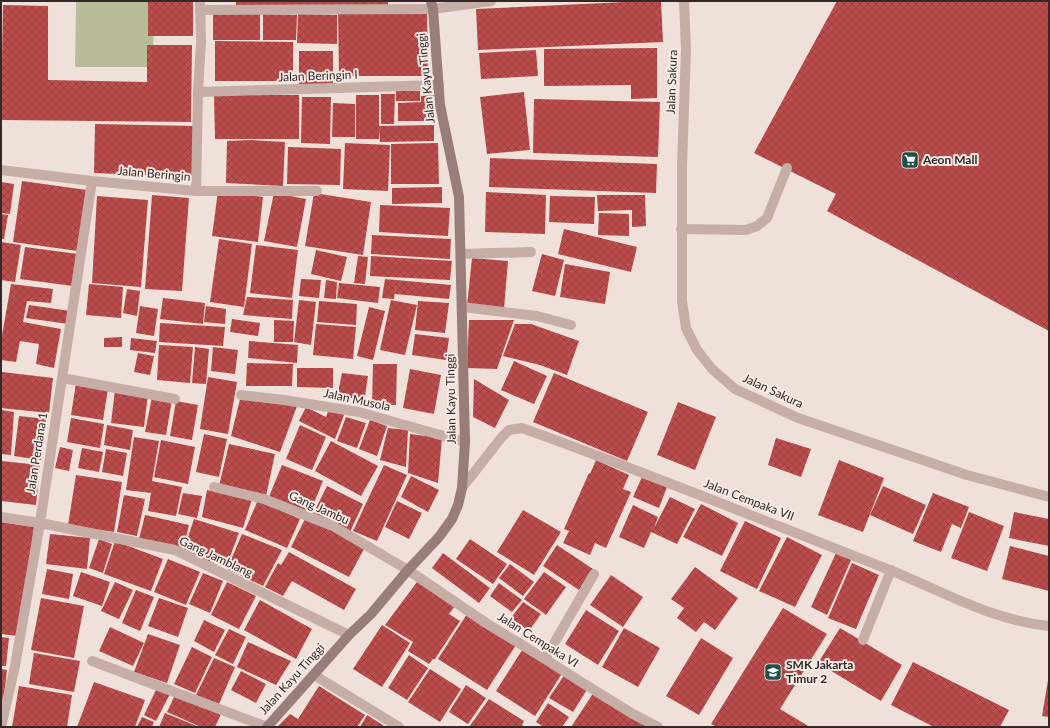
<svg xmlns="http://www.w3.org/2000/svg" width="1050" height="728" font-family="Lato,sans-serif">
	<style>
		.garden { fill: #b9bc9b }
		.building { fill: url(#building-cross-hatch) }
		.lines { fill: none; stroke-linecap: round; stroke-linejoin: round }
		.lane { stroke: #c6aea7; stroke-width: 10 }
		.street { stroke: #c6aea7; stroke-width: 10 }
		.secondary { stroke: #997d79; stroke-width: 10 }
		.labels { text-anchor: middle; stroke-width: 4; stroke-linejoin: round; paint-order: stroke }
		.street-label { font-size: 12px; fill: #332827; stroke: #f7ebe6 }
		.poi-label { font-size: 12px; font-weight: bold; fill: #332827; stroke: #f7ebe6; text-anchor: start }
	</style>
	<defs>
		<pattern id="building-cross-hatch" width="8" height="8" patternUnits="userSpaceOnUse"><rect width="8" height="8" fill="#bb4d4c"/><path d="M0 0l8 8M0 8l8-8" fill="none" stroke="#99403f"/></pattern>
	</defs>
	<rect width="100%" height="100%" fill="#efe0da"/>
	<path class="garden" d="M76 1H154L153 67H75Z"/>
	<path class="building" d="M148 1H193V36H148Z
		M236 1H388V6L236 7Z
		M647 1H661L663 42 478 50 476 9Z
		M837 1H1049V331L827 211 836 194 754 153Z
		M3 5 48 6V80L147 82V45H192L191 122 1 120Z
		M427 11 428 76H339L338 12Z
		M213 12H260V40H213Z
		M263 14 297 15 296 40H263Z
		M298 14 337 15V44L297 43Z
		M215 41 293 42V81H215Z
		M657 48V98L631 99V85L544 86V49Z
		M536 50 538 76 481 79 479 53Z
		M299 51H333V85L299 84Z
		M396 91H420V101H396Z
		M524 92 530 150 487 154 480 97Z
		M381 94H395L394 124H381Z
		M214 95H299V139H215Z
		M356 95H379V126L434 125V141L380 142 379 128V139H356Z
		M434 95V121H398V103L421 102V96Z
		M302 97H331L330 144 301 143Z
		M534 99 660 102 658 157 533 153Z
		M333 103 355 104V137H332Z
		M95 124 195 126 193 177 94 173Z
		M251 140 285 142 283 186 226 183 227 141Z
		M345 143 390 145 388 191 343 189Z
		M438 143 439 184H391V144Z
		M288 147 341 149 340 185 287 184Z
		M490 158 657 164 656 193 489 187Z
		M22 181 87 190 78 251 13 242Z
		M1 182 14 184 10 214 1 213Z
		M442 187V203L392 204V188Z
		M218 191 263 197 258 242 212 236Z
		M486 192 546 195 545 234 485 232Z
		M274 193 306 199 297 247 264 241Z
		M314 193 371 202 363 255 305 246Z
		M152 195 189 198 182 291 145 289Z
		M597 195H645L646 226 632 227V210L598 211Z
		M97 196 148 200 141 287 92 283Z
		M550 196 595 197 594 224 549 222Z
		M380 205 450 208 448 236 379 232Z
		M599 213 629 214V236L598 235Z
		M1 214 8 215 4 239H1Z
		M564 229 637 247 631 272 558 254Z
		M372 235 451 239 450 259 371 254Z
		M219 239 252 244 244 307 210 302Z
		M1 242 21 245 15 282 1 280Z
		M256 245 298 250 292 298 250 293Z
		M25 247 78 254 73 286 20 279Z
		M316 250 347 257 341 281 311 274Z
		M542 254 564 260 555 296 532 291Z
		M358 256 368 257 365 284 354 283Z
		M371 256 452 261 450 280 370 276Z
		M472 258 508 261 504 309 467 306Z
		M565 264 610 272 605 304 560 297Z
		M301 279 321 280 319 298 299 296Z
		M385 279 451 285 449 299 395 294 396 284 394 299 382 298Z
		M326 280 337 282 336 299 324 298Z
		M339 283 380 287 378 303 337 298Z
		M11 284 53 289 51 303 27 301 23 322 61 329 54 368 36 364 39 344 20 341 16 362 1 360V341Z
		M89 284 123 287 121 318 86 315Z
		M127 289 140 291 137 316 123 313Z
		M247 297 293 300 292 319 243 315Z
		M163 298 205 303 203 324 160 319Z
		M299 300 316 302 311 345 294 342Z
		M391 300 417 305 405 355 380 350Z
		M319 301 357 304 356 325 317 322Z
		M418 301 449 303 445 333 415 330Z
		M29 305 70 311 68 324 26 318Z
		M140 306 158 309 154 336 136 333Z
		M206 306 226 309 225 324 204 322Z
		M369 307 385 311 373 360 357 356Z
		M232 319 260 323 258 336 230 332Z
		M274 320 294 321 293 342H274Z
		M469 320H514L497 369 467 368Z
		M160 323 225 327 223 346 159 342Z
		M316 324 356 327 353 359 313 355Z
		M515 324H531L579 341 567 375 540 365 503 356Z
		M415 334 449 338 446 360 412 355Z
		M122 337V347H104V338Z
		M131 338 157 341 155 353 130 350Z
		M249 341 298 345 297 363 248 358Z
		M159 345 193 347 190 383 157 380Z
		M195 347 209 349 206 384 192 383Z
		M213 347 238 350 235 374 211 371Z
		M138 353 154 356 150 375 134 372Z
		M514 361 547 376 534 404 501 390Z
		M247 363 293 364 292 386H246Z
		M373 364H397L396 405H372Z
		M297 368H333V388L297 387Z
		M410 369 441 375 434 414 403 408Z
		M2 372 53 378 49 413 1 408Z
		M342 373 368 376 364 403 338 393Z
		M554 373 648 412 627 461 533 422Z
		M208 377 237 382 228 434 200 429Z
		M474 379 509 400 495 428 473 417Z
		M76 383 108 389 103 420 71 415Z
		M115 390 148 394 144 427 111 423Z
		M152 397 172 400 166 435 145 432Z
		M240 399 297 406 280 452 231 436Z
		M176 401 198 405 192 440 170 436Z
		M678 402 716 417 695 470 657 455Z
		M306 407 326 417 329 409 344 415 335 439 299 421Z
		M1 410 14 412 11 455 1 454Z
		M19 416 46 419 41 460 14 456Z
		M346 417 366 423 357 448 337 441Z
		M71 418 104 424 100 448 67 442Z
		M370 420 387 426 377 456 359 449Z
		M107 425 133 430 130 450 104 445Z
		M300 425 326 437 312 470 286 459Z
		M388 428 408 430 406 467 380 460Z
		M204 434 227 439 219 477 196 472Z
		M410 434 442 438 438 483 408 473Z
		M134 437 159 441 152 481 182 487 176 516 148 511 151 493 126 490Z
		M776 438 811 449 801 477 768 465Z
		M161 440 195 447 188 484 154 477Z
		M331 441 378 466 361 496 315 471Z
		M229 444 275 454 266 496 219 486Z
		M60 447 73 450 69 471 55 468Z
		M82 448 103 452 99 472 78 468Z
		M106 449 127 453 123 476 102 472Z
		M596 460 629 475 623 489 631 492 606 548 595 543 590 555 563 543 569 531 564 529 589 473 590 474Z
		M839 460 884 478 863 532 818 515Z
		M1 461 40 465 36 505 1 501Z
		M282 465 323 481 309 515 268 499Z
		M384 465 407 475 377 541 353 531Z
		M76 475 122 482 114 532 68 525Z
		M411 476 439 490 428 512 401 497Z
		M642 477 667 487 659 508 633 497Z
		M327 486 363 504 349 534 312 516Z
		M883 486 926 505 913 534 870 515Z
		M207 490 252 499 243 528 202 517Z
		M183 493 202 496 197 518 178 514Z
		M933 493 969 507 961 528 952 524 941 552 913 541Z
		M124 495 145 499 137 536 117 532Z
		M670 497 695 509 677 544 651 532 644 548 619 537 633 505 658 517 654 528Z
		M258 500 300 519 287 548 245 530Z
		M397 501 422 513 409 539 385 527Z
		M701 504 738 523 722 556 683 537Z
		M523 510 561 532 534 575 497 552Z
		M969 512 1004 526 987 571 951 558Z
		M1014 512 1049 519V546L1009 538Z
		M145 515 189 525 183 550 139 539Z
		M306 517 365 547 349 577 291 547Z
		M194 519 239 533 226 567 183 552Z
		M745 521 781 538 757 589 720 571Z
		M1 522 34 527 18 636 1 634Z
		M50 534 90 538 87 569 46 564Z
		M242 534 282 550 263 586 227 569Z
		M787 537 822 555 795 607 759 591Z
		M99 539 112 544 103 573 89 568Z
		M470 539 507 564 493 584 456 559Z
		M115 541 163 559 151 591 104 574Z
		M557 545 593 569 579 590 543 566Z
		M1010 546 1049 556V591L1002 579Z
		M837 551 852 558 827 615 811 607Z
		M289 552 356 589 344 610 292 581 283 596 265 587 278 563 281 565Z
		M443 553 490 588 479 603 432 568Z
		M168 559 200 572 186 605 154 592Z
		M852 563 879 575 856 629 828 618Z
		M510 564 534 582 523 596 499 578Z
		M695 567 738 598 715 630 704 622 696 632 677 618 684 608 671 599Z
		M47 569 73 574 69 599 42 594Z
		M81 572 110 582 102 606 73 596Z
		M544 572 566 587 546 615 524 599Z
		M203 573 223 581 210 613 189 604Z
		M611 575 643 597 623 627 590 605Z
		M115 582 133 590 119 619 101 611Z
		M227 582 256 596 239 629 211 615Z
		M417 582 455 606 449 614 460 621 435 659H433L429 664 408 651 413 642 385 625Z
		M499 583 522 600 512 612 490 596Z
		M136 590 154 597 140 631 122 623Z
		M41 598 84 606 74 658 31 650Z
		M159 598 188 608 178 637 148 626Z
		M260 600 312 629 296 659 244 630Z
		M523 602 541 614 529 631 511 618Z
		M783 608 827 634 780 709 810 727H717L711 724Z
		M586 610 619 631 598 665 565 644Z
		M467 614 516 645 487 690 438 659Z
		M204 620 225 630 214 652 194 641Z
		M382 625 410 643 382 687 353 669Z
		M110 627 144 643 133 666 99 651Z
		M624 628 660 648 638 687 602 667Z
		M840 628 902 665 881 701 818 663Z
		M229 629 246 637 233 664 215 655Z
		M148 634 180 645 167 683 134 672Z
		M1 637 9 638 6 666H1Z
		M701 638 733 658 699 715 666 696Z
		M248 642 291 661 276 685 237 667Z
		M192 647 212 657 195 693 174 684Z
		M524 647 563 672 535 716 496 691Z
		M34 653 80 661 74 692 29 684Z
		M409 655 428 668 407 700 388 688Z
		M214 658 235 667 219 704 196 695Z
		M913 662 1009 710 1000 727H934L891 705Z
		M1 669 7 670 3 705H1Z
		M430 669 461 689 440 722 408 702Z
		M241 671 266 684 256 703 231 690Z
		M565 674 588 688 573 712 549 698Z
		M1048 680H1049V717L1042 716Z
		M94 682 145 700 135 727H77Z
		M466 685 486 698 468 724 449 712Z
		M19 686 72 695 67 727H12Z
		M319 686 365 715 357 727H277L290 714 298 719Z
		M157 688 170 694 156 721 144 715Z
		M594 692 649 727H571Z
		M175 695 221 714 215 727H201L167 712Z
		M489 699 524 721 522 725 524 727H469Z
		M548 703 569 717 562 727H544L536 722Z
		M165 713 199 727H159Z
		M367 715 386 727H360Z
		M142 717 154 722 152 727H137Z"/>
	<g class="lines">
		<path class="lane" d="M433 9 491 1
			M681 229 746 230 757 226 767 218 787 168
			M863 640 891 570"/>
		<path class="street" d="M684 1 686 49 682 166V301L686 328 697 350 712 369 735 389 798 418 967 475 1049 497
			M200 10 433 9
			M198 92 439 85
			M1 170 92 181 196 191 198 92 201 42 200 1
			M196 191H317
			M461 254 531 252
			M462 307 537 316 571 325
			M62 378 175 399
			M241 395 284 400 359 412 465 442
			M214 487 264 499 333 526 408 570 486 623 545 659 586 685 633 714 658 727
			M462 488 501 438 509 430 522 428C643 471 762 520 882 567 937 588 989 620 1049 626
			M1 517 40 523 175 550 349 635
			M545 659 594 574
			M92 661 267 727
			M314 675 399 727
			M1 727 15 666 40 523 92 181"/>
		<path class="secondary" d="M267 727 349 635 371 614 408 570 439 537 452 519 458 505 462 488 465 442 459 197 440 105 433 9 431 1"/>
	</g>
	<defs>
		<symbol id="supermarket-square" viewBox="-11 -11 22 22"><rect x="-9" y="-9" width="18" height="18" rx="4" fill="#205048" stroke="#f7ebe6"/><path d="M-6-5.5h2.5l.6 2H6L4.5 2H-2.5L-4.4-4H-6ZM-1.5 3.2a1.3 1.3 0 1 0 .1 0ZM3 3.2a1.3 1.3 0 1 0 .1 0Z" fill="#fff"/></symbol>
		<symbol id="school-square" viewBox="-11 -11 22 22"><rect x="-9" y="-9" width="18" height="18" rx="4" fill="#205048" stroke="#f7ebe6"/><path d="M0-5L7-2L0 1L-7-2ZM-4 1L0 2.5L4 1V4Q0 6-4 4Z" fill="#fff"/></symbol>
	</defs>
	<g fill-rule="evenodd">
		<use href="#supermarket-square" x="900" y="150" width="20" height="20"/>
		<use href="#school-square" x="763" y="662" width="20" height="20"/>
	</g>
	<g class="labels">
		<g class="street-label">
			<text transform="translate(318 76) rotate(-2)" y="4">Jalan Beringin I</text>
			<text transform="translate(426 78) rotate(-96)" y="4">Jalan Kayu Tinggi</text>
			<text transform="translate(672 82) rotate(-88)" y="4">Jalan Sakura</text>
			<text transform="translate(154 174) rotate(5)" y="4">Jalan Beringin</text>
			<text transform="translate(773 391) rotate(25)" y="4">Jalan Sakura</text>
			<text transform="translate(451 399) rotate(-91)" y="4">Jalan Kayu Tinggi</text>
			<text transform="translate(357 400) rotate(12)" y="4">Jalan Musola</text>
			<text transform="translate(37 453) rotate(-81)" y="4">Jalan Perdana 1</text>
			<text transform="translate(749 500) rotate(21)" y="4">Jalan Cempaka VII</text>
			<text transform="translate(319 508) rotate(24)" y="4">Gang Jambu</text>
			<text transform="translate(216 557) rotate(25)" y="4">Gang Jamblang</text>
			<text transform="translate(538 640) rotate(32)" y="4">Jalan Cempaka VI</text>
			<text transform="translate(292 679) rotate(-48)" y="4">Jalan Kayu Tinggi</text>
		</g>
		<g class="poi-label">
			<text x="923" y="164">Aeon Mall</text>
			<text x="786" y="669">SMK Jakarta<tspan x="786" dy="14">Timur 2</tspan></text>
		</g>
	</g>
	<rect width="1050" height="728" fill="none" stroke="#332827" stroke-width="4"/>
</svg>
